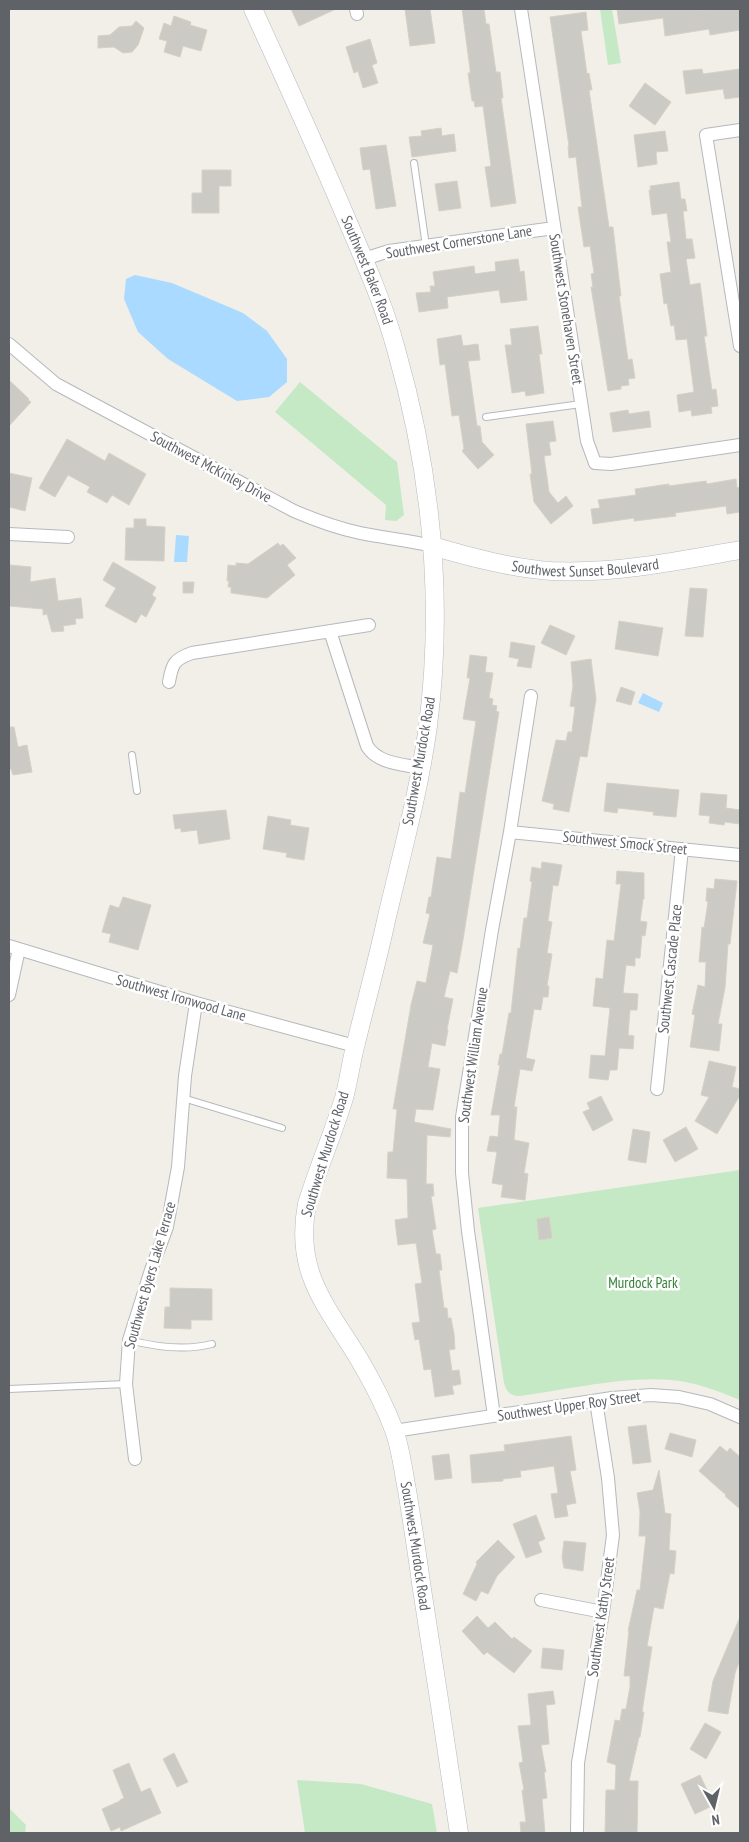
<svg xmlns="http://www.w3.org/2000/svg" width="749" height="1842" font-family="'PT Sans Narrow',sans-serif">
	<style>
		.green { fill: #c5e8c5 }
		.water { fill: #aadaff }
		.building { fill: #cccac5; stroke: #d6d1c6 }
		.lines { fill: none; stroke-linecap: round; stroke-linejoin: round }
		.lane-casing { stroke: #b5b8bc; stroke-width: 8 }
		.street-casing { stroke: #b5b8bc; stroke-width: 14 }
		.secondary-casing { stroke: #b6babf; stroke-width: 19 }
		.lane { stroke: #fff; stroke-width: 6 }
		.street { stroke: #fff; stroke-width: 12 }
		.secondary { stroke: #fff; stroke-width: 18 }
		.labels { text-anchor: middle; stroke-width: 5; stroke-linejoin: round; paint-order: stroke }
		.street-label { font-size: 15px; fill: #5f6368; stroke: #fff }
		.park-label { font-size: 15px; fill: #348238; stroke: #fff }
	</style>
	<rect width="100%" height="100%" fill="#f1efe8"/>
	<path class="green" d="M600 9H612L621 63 608 65Z
		M300 382 397 462 404 515 396 521 385 520 386 505 275 412Z
		M740 1170V1400C718 1391 695 1382 671 1380 624 1376 566 1390 519 1396 510 1396 506 1391 504 1383L478 1208Z
		M297 1780 361 1784 432 1804 437 1833H305Z
		M9 1808 26 1825 25 1833H9Z"/>
	<path class="water" d="M135 275 172 283 243 313 267 331 287 359V382L269 397 237 401 168 359 138 332 124 299 126 279Z
		M176 535 189 536 187 562H174Z
		M643 693 663 703 659 712 638 703Z"/>
	<path class="building" d="M291 9H336L299 26Z
		M405 9H430L435 43 410 46Z
		M462 9H484L486 24H489L496 72H500L503 98H501L516 203 491 207 485 167 491 166 483 106 475 107 474 101H472L468 73H470V69Z
		M617 9H694L695 10 740 9V30L710 35 709 29 665 36 663 18 619 24Z
		M586 12 588 30 581 31 587 74 589 73 592 90H589L609 227H613L621 296H619L628 360 632 359 635 378 628 379 629 385 621 386V389L608 391 591 287H593L591 274 594 273 590 246 584 247 578 207H582L576 157 569 158 568 146H569L550 17Z
		M174 16 191 22 190 25 207 30 201 51 183 46 180 57 164 52 167 41 159 39 164 23 171 26Z
		M136 21 144 28 138 45 132 52 123 53 114 47 98 48V36L110 35 119 27 132 26Z
		M370 39 377 63 372 65 378 83 363 88 358 71 354 73 346 47Z
		M702 69 703 74 740 69V97L725 99 723 89 686 94 683 71Z
		M645 83 671 102 655 125 629 106Z
		M441 128 442 136 454 134 456 151 412 157 409 137 422 136 421 131Z
		M665 131 668 151 656 152 657 164 638 167 634 135Z
		M386 145 396 206 376 209 370 169 363 170 360 148Z
		M202 170H231V186H219V213H192V193H202Z
		M457 181 461 208 439 211 435 184Z
		M679 182 681 199H685L687 211H683L686 239H692L695 258 686 259 690 285 700 283 707 336H704L712 390 716 389 718 406 711 407 712 413 692 416 691 410 679 412 677 395 694 392 687 339 676 340 674 325 671 326 667 303 664 304 660 274 671 272 667 242H671L667 213 652 215 649 190H651L650 186Z
		M518 259 520 272 524 271 527 300 501 303 499 290 447 297 448 308 419 312 416 293 431 292 430 286H435L433 272 474 266 475 274 496 271 495 262Z
		M538 326 542 354H539L544 393 526 396 525 391 512 393 505 345H512L510 329Z
		M461 335 463 346 478 344 480 360 468 361 477 426H480L482 442 494 455 478 469 462 451 464 449 459 415 452 416 445 364 440 365 437 339Z
		M9 380 29 399 28 400 31 402 9 426Z
		M628 410 629 414 649 411 651 427 613 432 610 413Z
		M553 421 556 441 549 442 551 455 544 456 549 492 558 503 566 496 573 506 551 524 534 502 530 474H532L526 424Z
		M67 439 105 461 109 453 146 474 129 505 112 495 107 503 87 492 90 487 68 475 55 497 39 488Z
		M9 473 32 478 25 511 9 507Z
		M736 479 737 488 740 487V512L727 514 726 506 675 513 676 516 634 521V518L593 524 591 509 600 508 598 500 636 495 635 489 669 484V486L706 481 707 484Z
		M134 519H146V526L165 527 164 561 125 560 126 528H134Z
		M278 543 280 546 283 544 296 558 287 565 295 575 267 598 231 593V587H228L229 581H227L228 565 236 566V563L248 564Z
		M113 562 156 587 152 595 156 598 146 617 141 614 136 623 105 606 116 588 103 580Z
		M10 565 31 567 30 582 55 578 58 601 81 598 83 618 75 619 76 624 63 626 64 631 52 632 47 614 43 615V609L9 606Z
		M183 582H194L193 593H183Z
		M690 588 707 589 703 637 685 636Z
		M619 621 663 628 658 656 615 649Z
		M550 625 575 636 566 655 541 643Z
		M511 642 535 646 531 668 517 666 519 659 509 657Z
		M470 655 487 657 485 672 493 673 489 698 493 699 492 705 497 706 496 711 499 712 463 940 457 973 450 971 444 997 453 999 447 1029 448 1030 445 1046 432 1043 428 1067 440 1069 433 1110 416 1109 414 1122 451 1129 450 1137 427 1135 426 1184H433L434 1196H431L436 1229 432 1230 436 1254H440L442 1270H439L444 1308H447L448 1318H451L454 1334 455 1349 449 1350 452 1371 459 1370 461 1384 452 1386 454 1394 435 1397 431 1369 424 1370 419 1339 415 1340 412 1323 420 1322 415 1284 422 1283 416 1243 398 1245 395 1220 408 1218 407 1179 387 1178 388 1152H393L397 1109H393L411 1005 417 981 426 983 433 945 423 943 430 914 426 913 429 897H431L437 857 451 859 460 792 465 793 476 721 463 719 470 678H467Z
		M591 659 596 699 587 757 580 756 569 812 553 809 554 804 542 801 556 740 566 741 568 732H572L575 707 570 706 573 686 571 662Z
		M621 687 635 692 631 705 616 701Z
		M9 727H14L18 747 27 745 32 772 13 775 11 769H9Z
		M607 783 679 790 676 817 653 815 654 812 618 808 617 813 604 811Z
		M701 793 727 795 726 808 740 810V824L725 822 724 825 709 823 710 816 699 815Z
		M226 810 230 839 199 844 197 830 181 832V828L175 829 173 815Z
		M268 816 291 820 290 825 309 828 304 860 286 857 287 853 263 849Z
		M542 862 562 865 558 886 553 885 548 921 552 922 547 953 552 954 547 986H549L548 997H543L541 1010 534 1009 526 1058 535 1060 532 1071 520 1069 514 1107H517L514 1140 529 1143 524 1173 528 1174 525 1200 501 1197 503 1185 492 1183 497 1152 487 1151 490 1136 498 1137 500 1115H491L500 1065H498L500 1054H502L509 1013H511L518 948 520 949 524 918H527L532 882 530 881 532 867 541 869Z
		M617 871 644 873V899H643L640 921 647 922 645 936 642 935 640 958H635V966L626 965 623 993 638 994 637 1010H630L628 1035 634 1036 633 1049 619 1048 617 1070H610L608 1080 589 1078 591 1055 605 1056 610 1008 593 1006 596 978 603 979 607 940 614 941 621 884H616Z
		M715 879 737 881 730 944H728L725 988 718 1024H722L719 1051 690 1047 695 1015 692 1014 698 985 705 987 706 962H699L702 927 704 928 708 902 706 901 707 888 714 889Z
		M123 897 151 905 138 950 109 942 111 934 102 932 110 905 119 908Z
		M709 1061 736 1067 732 1087 740 1089 739 1097 717 1134 695 1121 709 1097 701 1095Z
		M601 1096 613 1120 593 1131 583 1112 590 1109 587 1103Z
		M686 1127 698 1149 675 1162 663 1140Z
		M633 1129 650 1132 646 1163 628 1160Z
		M549 1217 552 1238 539 1240 537 1219Z
		M170 1288 212 1289V1320H191V1329L164 1328 165 1307H170Z
		M646 1425 651 1462 633 1464 628 1427Z
		M670 1433 696 1440 692 1457 665 1449Z
		M571 1436 576 1470 570 1471 576 1503 566 1505 568 1516 555 1518 551 1494 558 1493 554 1466 520 1471 521 1477 503 1479V1481L472 1483 470 1455 505 1451 504 1445Z
		M720 1446 727 1452 730 1448 740 1457V1509L725 1496 726 1495 699 1471Z
		M449 1454 452 1478 435 1480 432 1456Z
		M659 1470 665 1513 671 1514 669 1550 676 1551 674 1574 670 1573 663 1609 654 1607 647 1646 652 1647 642 1712H644L640 1737H639L629 1781H638L637 1833H605L606 1790H615L616 1765 607 1762 615 1720 620 1721 622 1709H626L630 1687V1676H624L629 1631H628L637 1590H640L646 1536H639L640 1512 637 1493 653 1490Z
		M536 1515 545 1539 538 1542 542 1552 526 1558 513 1524Z
		M498 1540 515 1557 497 1576 488 1594 481 1591 476 1601 463 1594 477 1564 476 1562Z
		M564 1541 586 1543 583 1571 564 1568 562 1557Z
		M477 1616 488 1628 495 1622 512 1639 514 1637 532 1651 514 1673 487 1652 484 1655 462 1631Z
		M740 1617V1660L735 1673 728 1714 708 1711 713 1681Z
		M543 1648 564 1650 562 1670 541 1668Z
		M553 1691 555 1704 546 1705 549 1744 541 1745 546 1772H544L547 1798 542 1799 545 1833H521L520 1822H526L522 1790H524L519 1763 523 1762 518 1726 531 1725 528 1694Z
		M705 1723 721 1732 706 1759 690 1749Z
		M174 1753 188 1782 177 1787 163 1759Z
		M129 1763 141 1792 150 1788 161 1813 121 1831 120 1827 111 1831 102 1809 120 1801V1800L124 1798 113 1770Z
		M700 1775 707 1790 703 1792 710 1807 695 1814 681 1784Z"/>
	<g class="lines">
		<defs>
			<path id="lane" d="M414 163 426 246
				M486 417 581 404
				M132 755 137 791
				M183 1098 282 1128
				M129 1340C156 1347 185 1351 212 1344
				M9 1389 126 1384"/>
			<path id="street" d="M356 9 357 14
				M521 9 587 441 595 463 611 464 740 445
				M740 130 706 135 740 346
				M364 259 389 251 554 228
				M9 344 56 384 294 511C315 520 337 528 360 533 384 538 408 540 432 546
				M9 534 68 537
				M330 631 367 746C378 764 402 764 421 768
				M169 682C172 663 175 659 192 653L369 625
				M510 832 740 855
				M9 946 196 1003 355 1046
				M9 995 19 949
				M657 1089 682 849
				M494 1416 468 1231 462 1173V1117L492 930 510 832 531 696
				M394 1431 612 1398 651 1395 679 1397 710 1404 740 1417
				M135 1459 126 1384 129 1340 151 1270 167 1227 178 1167 185 1076 196 1003
				M541 1600 603 1612
				M577 1833 578 1763 603 1612 613 1535 608 1478 596 1401"/>
			<g id="secondary">
				<path id="s1" d="M253 9C285 79 317 149 347 220 365 262 384 305 396 349 431 471 444 599 428 726 419 792 401 856 386 921 377 962 366 1002 356 1043 351 1061 349 1080 344 1098 333 1134 318 1168 307 1204 294 1272 326 1305 359 1359 372 1381 385 1406 394 1430 401 1449 403 1470 407 1490 412 1521 417 1552 421 1583 434 1666 447 1750 459 1833"/>
				<path id="s2" d="M432 546C470 557 511 568 551 571 615 574 678 561 740 550"/>
			</g>
		</defs>
		<use href="#lane" class="lane-casing"/>
		<use href="#street" class="street-casing"/>
		<use href="#secondary" class="secondary-casing"/>
		<use href="#lane" class="lane"/>
		<use href="#street" class="street"/>
		<use href="#secondary" class="secondary"/>
	</g>
	<g class="labels">
		<g class="street-label">
			<text transform="translate(459 242) rotate(-9)" y="5">Southwest Cornerstone Lane</text>
			<text dy="5" stroke="none"><textPath href="#s1" startOffset="285">Southwest Baker Road</textPath></text>
			<text transform="translate(566 309) rotate(81)" y="5">Southwest Stonehaven Street</text>
			<text transform="translate(211 467) rotate(28)" y="5">Southwest McKinley Drive</text>
			<text dy="5" stroke="none"><textPath href="#s2" startOffset="156">Southwest Sunset Boulevard</textPath></text>
			<text transform="translate(419 761) rotate(-80)" y="5">Southwest Murdock Road</text>
			<text transform="translate(625 843) rotate(6)" y="5">Southwest Smock Street</text>
			<text transform="translate(670 969) rotate(-84)" y="5">Southwest Cascade Place</text>
			<text transform="translate(181 998) rotate(16)" y="5">Southwest Ironwood Lane</text>
			<text transform="translate(473 1055) rotate(-82)" y="5">Southwest William Avenue</text>
			<text transform="translate(325 1154) rotate(-73)" y="5">Southwest Murdock Road</text>
			<text transform="translate(150 1275) rotate(-74)" y="5">Southwest Byers Lake Terrace</text>
			<text transform="translate(569 1406) rotate(-8)" y="5">Southwest Upper Roy Street</text>
			<text dy="5" stroke="none"><textPath href="#s1" startOffset="1610">Southwest Murdock Road</textPath></text>
			<text transform="translate(601 1617) rotate(-82)" y="5">Southwest Kathy Street</text>
		</g>
		<g class="park-label">
			<text x="643" y="1288">Murdock Park</text>
		</g>
	</g>
	<rect width="749" height="1842" fill="none" stroke="#5f6368" stroke-width="20"/>
	<g transform="translate(714 1807) rotate(172)" stroke="#ffffff" stroke-width="4" paint-order="stroke">
	<path d="M0-4L9 19L0 12L-9 19Z" fill="#5f6368"/>
	<text y="-8" font-size="14" font-weight="bold" text-anchor="middle" fill="#5f6368">N</text>
	</g>
</svg>
